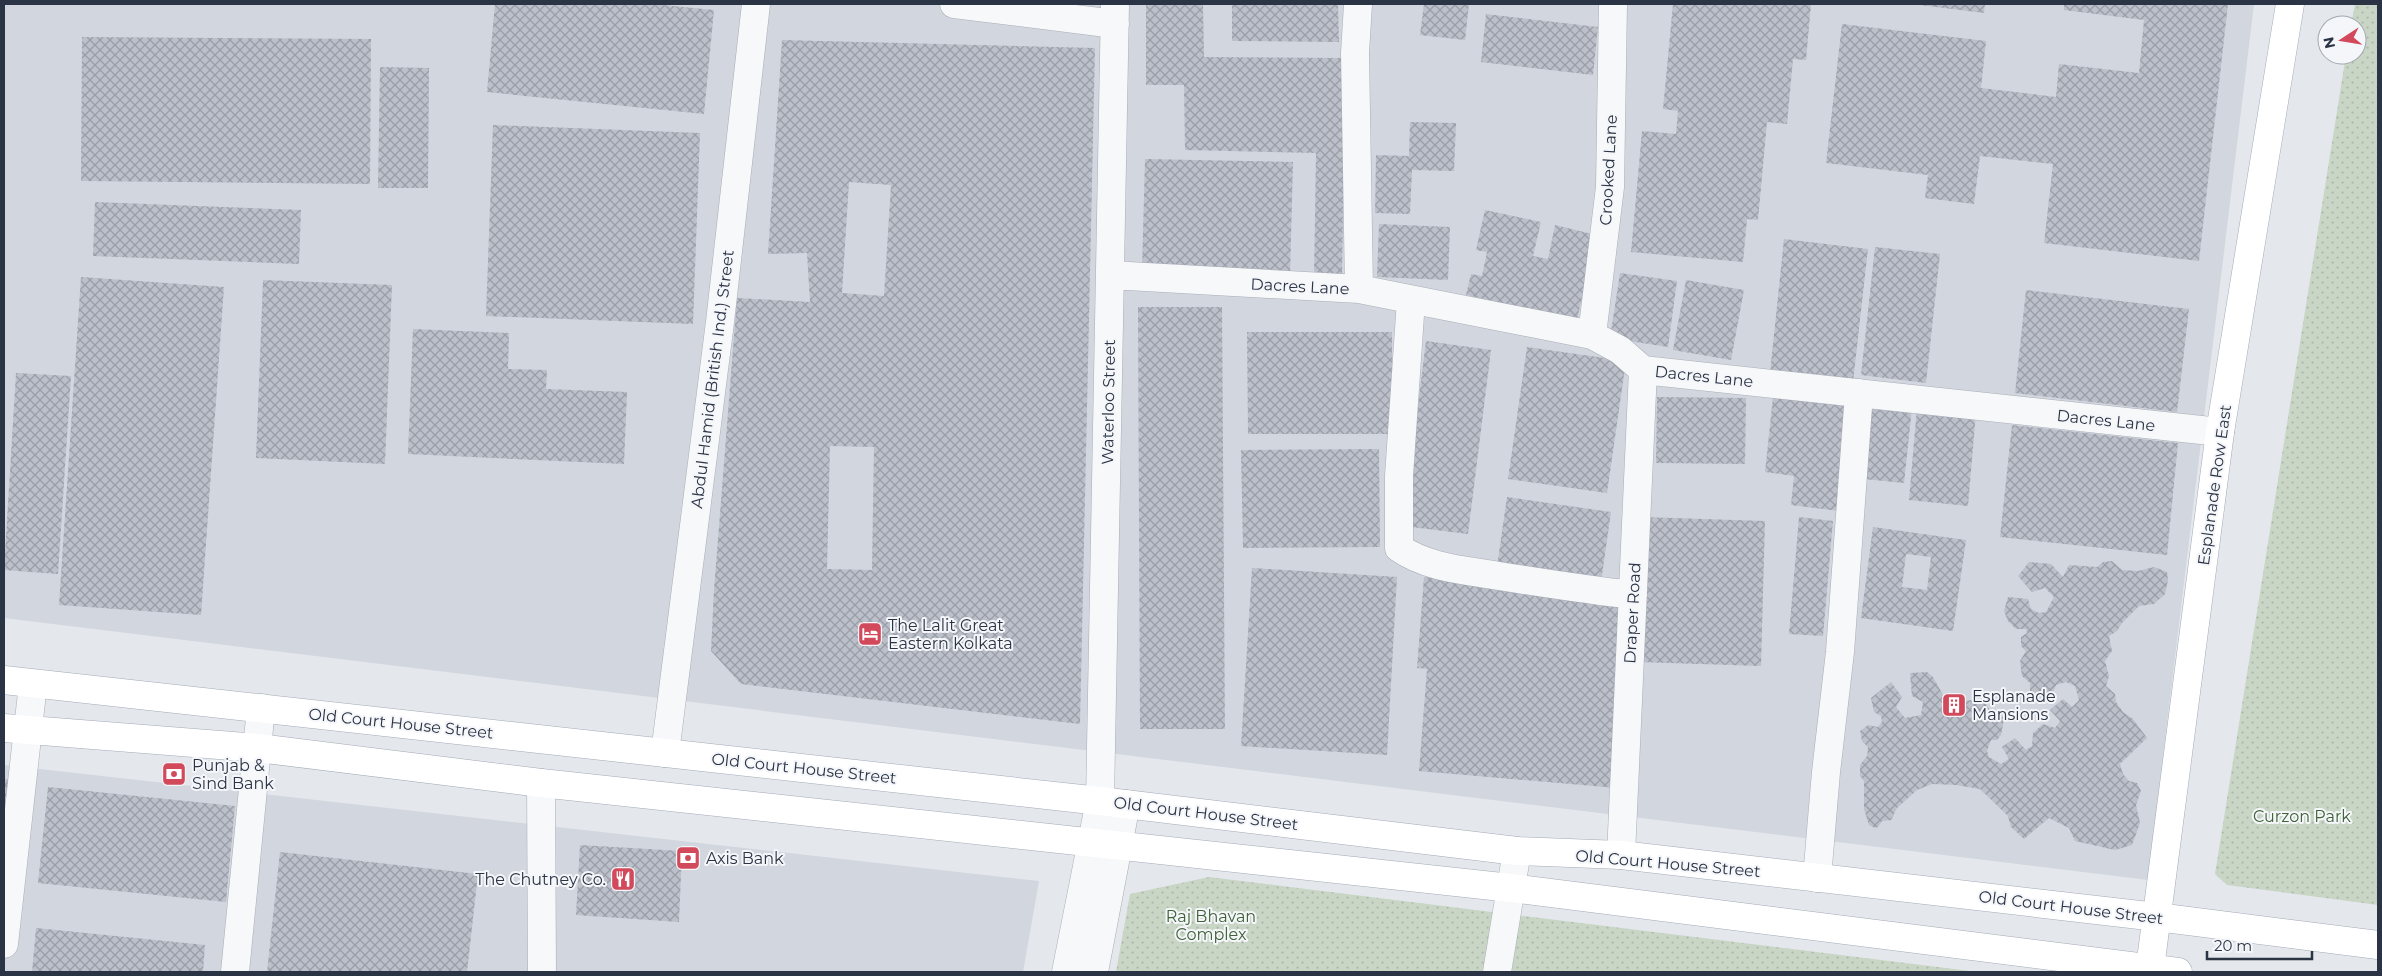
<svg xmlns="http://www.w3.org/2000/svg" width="2382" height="976" font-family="Montserrat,sans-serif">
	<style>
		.built { fill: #d2d6de }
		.grass { fill: url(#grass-dots) }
		.building { fill: url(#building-cross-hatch); fill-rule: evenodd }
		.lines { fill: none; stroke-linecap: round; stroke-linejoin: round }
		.minor-casing { stroke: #a9aeb7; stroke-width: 29 }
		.major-casing { stroke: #a3abb8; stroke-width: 29 }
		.minor { stroke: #f7f8fa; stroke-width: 28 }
		.major { stroke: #fff; stroke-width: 28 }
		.labels { text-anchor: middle; stroke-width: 4; stroke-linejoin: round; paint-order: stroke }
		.street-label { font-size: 16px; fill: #2b3445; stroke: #f4f6f9 }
		.poi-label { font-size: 16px; fill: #2b3445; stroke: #f4f6f9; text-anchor: start }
		.park-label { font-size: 16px; fill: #3f6138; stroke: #f4f6f9 }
	</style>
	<defs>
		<pattern id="grass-dots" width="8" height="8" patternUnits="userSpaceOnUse" patternTransform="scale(1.25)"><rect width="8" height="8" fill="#c9d6c5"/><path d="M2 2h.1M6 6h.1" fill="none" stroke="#adb8ab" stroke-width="1.8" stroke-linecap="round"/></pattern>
		<pattern id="building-cross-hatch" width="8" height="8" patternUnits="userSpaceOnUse" patternTransform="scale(1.25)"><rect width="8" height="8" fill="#bbc0ca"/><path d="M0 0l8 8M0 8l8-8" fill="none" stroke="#989da6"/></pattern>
	</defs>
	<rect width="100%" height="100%" fill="#e4e7ec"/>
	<path class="built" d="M4 4H2254L2148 880 4 618Z
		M4 765 1039 881 1023 972H4Z"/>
	<path class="grass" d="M2355 4H2378V905L2227 885 2215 874 2346 55H2357V25H2351Z
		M1209 877 1978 972H1116L1130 894Z"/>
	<path class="building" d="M495 4H653L714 10 704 114 487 92Z
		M1146 4H1203L1204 57 1345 58 1342 278H1314L1316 153 1185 150 1184 85H1146Z
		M1232 4H1338L1339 42 1232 41Z
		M1424 4H1469L1465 40 1420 35Z
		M1673 4H1811L1806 60 1793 59 1787 124 1767 122 1758 220 1747 219 1743 262 1631 252 1642 131 1676 134 1678 111 1663 109Z
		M1912 4H1985L1984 13Z
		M2064 4H2228L2199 261 2044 243 2053 164 1980 156 1974 204 1925 198 1928 175 1826 163 1842 24 1986 41 1981 88 2056 97 2059 64 2139 73 2144 20 2064 10Z
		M1486 14 1598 27 1593 75 1481 62Z
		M82 37 371 39 370 184 81 181Z
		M782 40 1095 48 1080 724 741 684 711 651 714 590 737 298 810 302 807 253 768 254ZM849 182 891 185 884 296 842 293ZM830 446 874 447 872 570 827 569Z
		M380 67 429 68 428 188H378Z
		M1410 122 1456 123 1454 171 1412 170 1410 214 1375 213 1376 155 1409 156Z
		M493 125 700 133 693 324 486 316Z
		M1145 159 1293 162 1290 276 1142 272Z
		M95 202 301 210 299 264 93 256Z
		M1485 210 1541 222 1533 256 1548 259 1555 225 1596 235 1577 320 1466 295 1471 274 1482 276 1487 252 1476 250Z
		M1379 224 1450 227 1448 280 1377 277Z
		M1784 239 1868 249 1853 382 1770 373Z
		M1875 247 1940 254 1926 383 1861 375Z
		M1620 273 1677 281 1668 347 1610 338Z
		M81 277 224 287 201 615 59 605Z
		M263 280 392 285 385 464 256 458Z
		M1686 280 1744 290 1731 360 1673 350Z
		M2026 290 2189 309 2177 412 2015 393Z
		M1138 307H1222L1225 729H1140Z
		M413 329 509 333 508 369 547 370 546 389 627 392 624 464 408 454Z
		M1247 332H1392V434H1248Z
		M1426 341 1491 350 1468 534 1403 526Z
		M1527 347 1626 361 1607 493 1508 479Z
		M16 373 71 376 58 574 4 570Z
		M1774 388 1852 398 1839 511 1791 505 1794 476 1765 472Z
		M1657 397 1746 398 1745 464 1656 463Z
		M1862 402 1912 408 1904 483 1854 478Z
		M1917 407 1976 412 1968 506 1909 500Z
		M2012 425 2178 443 2167 555 2000 537Z
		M1379 449 1380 547 1243 548 1241 450Z
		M1507 497 1611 512 1601 582 1497 567Z
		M1642 517 1765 521 1761 666 1638 662Z
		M1799 517 1833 521 1823 636 1789 634Z
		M1873 527 1966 540 1953 631 1861 618ZM1906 554 1931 557 1927 590 1902 587Z
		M2112 561 2122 570 2138 571 2154 567 2167 572 2168 580 2165 594 2154 604 2139 606 2122 623 2117 631 2109 636 2112 651 2105 661 2109 676 2106 686 2115 694 2116 702 2123 712 2133 719 2147 738 2120 764 2123 774 2129 781 2137 783 2141 791 2136 805 2140 823 2132 845 2115 850 2075 841 2069 828 2049 818 2024 839 2011 827 2008 816 1980 789 1956 785 1932 784 1917 790 1897 808 1891 820 1882 821 1878 827 1875 828 1869 825 1864 809V781L1860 776V765L1867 756 1868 747 1862 741 1860 731 1868 725 1878 727 1882 722 1881 716 1874 712 1871 698 1891 682 1902 697 1896 707 1905 718 1921 715 1923 702 1912 696 1910 673 1927 672 1933 677 1943 695H1954L1963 701 1982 699 1992 713 2001 714 2004 719 2001 735 1997 740H1991L1987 751 1989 757 2001 764 2009 759 2002 747 2015 738 2026 750 2032 746 2033 733 2043 724 2055 728 2060 721 2050 710 2063 699 2072 707 2079 700 2075 686 2066 682 2056 685 2052 695 2034 697 2030 691V683L2022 676 2020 661 2026 651 2021 646V637L2027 633 2026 629H2016L2008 621 2004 611 2008 597 2028 599 2031 609 2039 613 2046 612 2054 597 2045 588 2032 592 2018 576 2029 562 2051 564 2063 577 2069 565 2097 567 2103 562Z
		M1252 568 1397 577 1387 755 1241 746Z
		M1424 577 1624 602 1617 788 1419 771 1427 669 1417 668Z
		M4 779H10L4 826Z
		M48 787 235 806 226 902 38 883Z
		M580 845 682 851 679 922 576 915Z
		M280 852 478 874 467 972H267Z
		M36 928 205 945 203 972H32Z"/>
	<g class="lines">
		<defs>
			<path id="minor" d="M954 4 1115 24
				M1358 4 1355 53 1359 289
				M1110 275 1359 289 1592 335 1620 350 1643 370 2220 432
				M1411 300 1399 476V548C1428 568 1465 570 1499 576 1543 583 1588 590 1633 595
				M1592 335 1610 187 1613 4
				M665 753 720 322 756 4
				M541 783 542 972
				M1621 855 1643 370
				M1817 878 1826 772 1840 652 1859 393
				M4 944 33 684
				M235 972 261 708
				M1066 972 1100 801 1115 4
				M1094 972 1126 804
				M1497 972 1517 851"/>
			<path id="major" d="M4 680 1100 801 1517 851 1621 855 2157 917 2378 945
				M4 728 258 748 541 783 1511 888 2178 972
				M2150 968 2220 432 2290 4"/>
		</defs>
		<use href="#minor" class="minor-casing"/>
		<use href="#major" class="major-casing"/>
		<use href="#minor" class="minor"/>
		<use href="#major" class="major"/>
	</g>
	<defs>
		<symbol id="hotel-square" viewBox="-11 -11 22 22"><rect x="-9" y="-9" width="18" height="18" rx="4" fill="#d1495b" stroke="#f4f6f9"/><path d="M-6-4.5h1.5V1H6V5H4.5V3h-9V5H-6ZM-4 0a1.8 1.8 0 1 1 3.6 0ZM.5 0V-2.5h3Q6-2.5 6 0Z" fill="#fff"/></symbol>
		<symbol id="building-square" viewBox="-11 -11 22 22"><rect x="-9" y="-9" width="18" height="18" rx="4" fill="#d1495b" stroke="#f4f6f9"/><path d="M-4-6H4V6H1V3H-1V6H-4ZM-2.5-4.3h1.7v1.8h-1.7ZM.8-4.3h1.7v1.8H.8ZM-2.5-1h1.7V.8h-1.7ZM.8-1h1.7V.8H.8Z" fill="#fff"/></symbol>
		<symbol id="bank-square" viewBox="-11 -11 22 22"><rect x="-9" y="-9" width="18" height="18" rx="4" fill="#d1495b" stroke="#f4f6f9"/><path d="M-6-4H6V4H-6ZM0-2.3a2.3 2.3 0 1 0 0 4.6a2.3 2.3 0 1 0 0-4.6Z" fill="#fff"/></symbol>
		<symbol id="restaurant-square" viewBox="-11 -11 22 22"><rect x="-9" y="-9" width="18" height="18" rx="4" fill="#d1495b" stroke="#f4f6f9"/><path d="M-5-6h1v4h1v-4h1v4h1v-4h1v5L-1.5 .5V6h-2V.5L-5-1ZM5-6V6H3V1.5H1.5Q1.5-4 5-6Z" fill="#fff"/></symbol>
	</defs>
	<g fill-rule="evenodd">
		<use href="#hotel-square" x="856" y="620" width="28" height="28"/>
		<use href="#building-square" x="1940" y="691" width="28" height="28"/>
		<use href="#bank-square" x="160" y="760" width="28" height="28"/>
		<use href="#bank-square" x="674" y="844" width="28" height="28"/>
		<use href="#restaurant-square" x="609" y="865" width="28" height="28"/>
	</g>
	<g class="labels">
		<g class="street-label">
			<text transform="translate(1608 170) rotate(-87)" y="6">Crooked Lane</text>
			<text transform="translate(1300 286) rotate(3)" y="6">Dacres Lane</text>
			<text transform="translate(1704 376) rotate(6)" y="6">Dacres Lane</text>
			<text transform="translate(712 379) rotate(-83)" y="6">Abdul Hamid (British Ind.) Street</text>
			<text transform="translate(1108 402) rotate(-89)" y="6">Waterloo Street</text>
			<text transform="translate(2106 420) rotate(6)" y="6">Dacres Lane</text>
			<text transform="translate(2214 485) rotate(-82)" y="6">Esplanade Row East</text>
			<text transform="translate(1632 613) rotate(-87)" y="6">Draper Road</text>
			<text transform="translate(401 723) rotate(6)" y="6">Old Court House Street</text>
			<text transform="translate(804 768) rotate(6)" y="6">Old Court House Street</text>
			<text transform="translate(1206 813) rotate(7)" y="6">Old Court House Street</text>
			<text transform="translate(1668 863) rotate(5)" y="6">Old Court House Street</text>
			<text transform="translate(2071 907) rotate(7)" y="6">Old Court House Street</text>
		</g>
		<g class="poi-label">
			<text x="888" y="631">The Lalit Great<tspan x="888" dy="18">Eastern Kolkata</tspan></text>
			<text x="1972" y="702">Esplanade<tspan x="1972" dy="18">Mansions</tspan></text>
			<text x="192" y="771">Punjab &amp;<tspan x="192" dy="18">Sind Bank</tspan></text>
			<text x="706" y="864">Axis Bank</text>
			<text x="606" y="885" text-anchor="end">The Chutney Co.</text>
		</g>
		<g class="park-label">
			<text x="2302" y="822">Curzon Park</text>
			<text x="1211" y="922">Raj Bhavan<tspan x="1211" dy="18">Complex</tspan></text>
		</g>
	</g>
	<rect width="2382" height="976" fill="none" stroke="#2b3445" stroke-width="10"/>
	<g transform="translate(2342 40) rotate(258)"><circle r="24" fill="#f4f6f9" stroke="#a4a8b1"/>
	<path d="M0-4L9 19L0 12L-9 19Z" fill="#d1495b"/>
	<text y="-8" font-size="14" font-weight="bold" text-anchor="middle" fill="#2b3445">N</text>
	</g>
	<path d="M2207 951v8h105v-8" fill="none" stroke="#2b3445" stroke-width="2.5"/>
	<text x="2214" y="951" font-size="15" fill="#2b3445" stroke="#f4f6f9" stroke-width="4" paint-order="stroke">20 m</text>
</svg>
